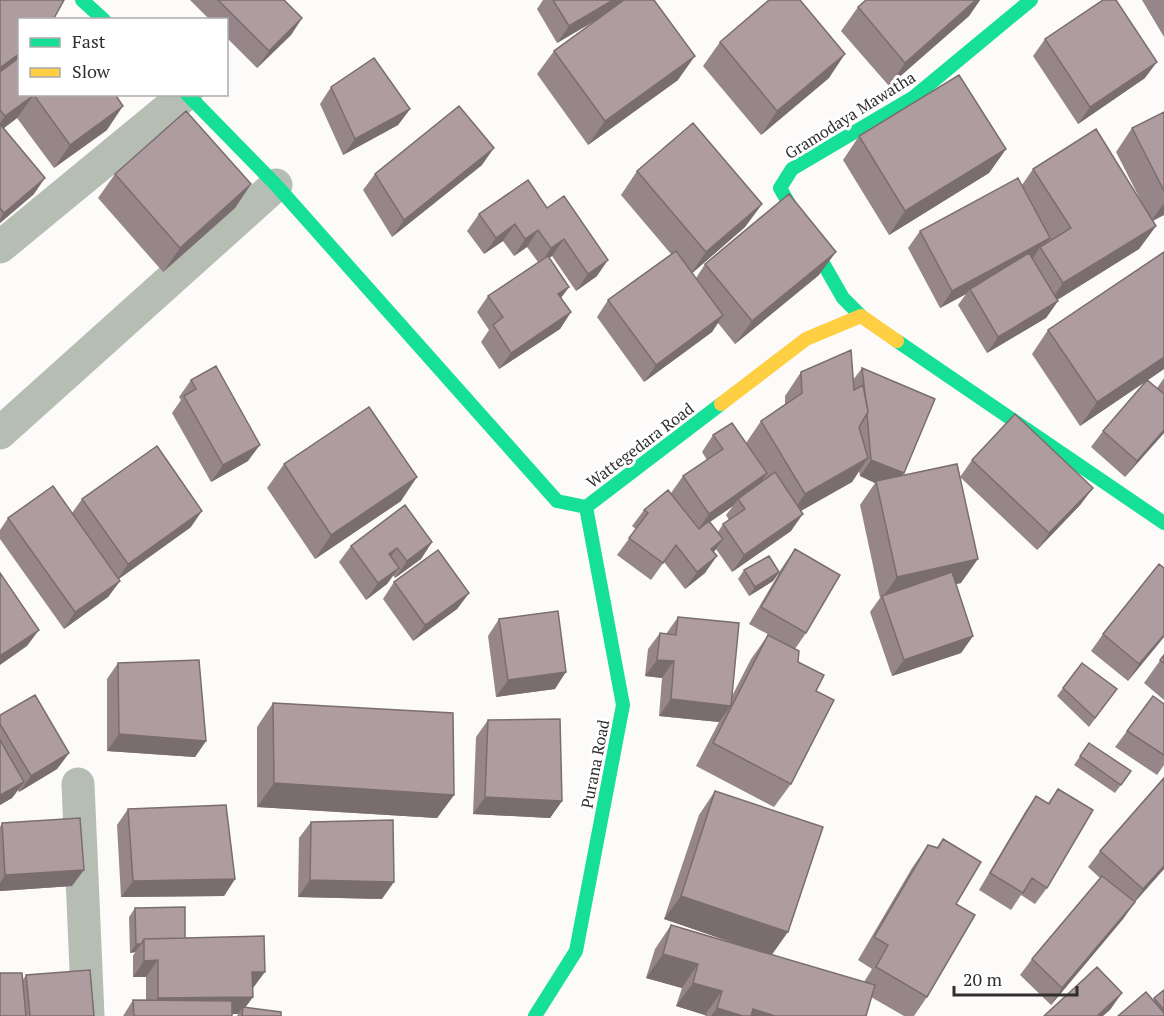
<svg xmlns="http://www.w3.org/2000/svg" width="1164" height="1016" font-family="'PT Serif',serif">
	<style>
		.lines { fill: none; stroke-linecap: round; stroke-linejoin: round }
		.street { stroke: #b6beb3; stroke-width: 33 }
		.fast { stroke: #16e098; stroke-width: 14 }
		.slow { stroke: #ffcf43; stroke-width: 14 }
		.wall { fill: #96868a; fill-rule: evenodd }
		.shaded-wall { fill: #7a6d70 }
		.building { fill: #ae9ca0; stroke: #7a6d70; stroke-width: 1.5 }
		.labels { text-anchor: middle; stroke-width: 6; stroke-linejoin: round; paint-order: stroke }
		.street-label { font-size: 16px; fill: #312e2e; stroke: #fff }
	</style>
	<rect width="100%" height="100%" fill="#fdfafa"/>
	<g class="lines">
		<path class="street" d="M0 247 186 94
			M0 433 276 185
			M78 784 88 1016"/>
		<path class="fast" d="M82 0 104 20
			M187 94 276 185 557 501 586 507 721 404
			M861 316 843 298 780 188 792 169 914 97 1031 0
			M897 341 1164 523
			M535 1016 576 951 623 705 586 507"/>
		<path class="slow" d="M721 404 806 339 861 316 897 341"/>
	</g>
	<path class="wall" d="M0 0 20 20V94H115L107 130 54 168 17 118 4 128 34 194 0 223Z
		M190 0H284L302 18 291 35 257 68 226 37V20H210Z
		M543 0H654L678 80 588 145 537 74 554 51 598 19 557 43 537 9Z
		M866 0H980L969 16 889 86 841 31 858 7Z
		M1142 0H1164V37Z
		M1045 39 1145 78 1078 124 1033 56Z
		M720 42 829 78 761 135 703 66Z
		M331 87 410 109 398 125 343 155 320 104Z
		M1164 112V215L1153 221 1156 226 1139 249 1057 300 1058 301 1046 318 987 353 958 305 966 294 940 308 908 248 920 231 1022 185 1033 169 1142 203 1116 152 1132 128Z
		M859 136 1006 149 989 173 889 235 843 160Z
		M482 165 392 237 363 190 375 174Z
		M637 171 762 204 745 227 692 273 696 278 705 264 819 275 735 344 718 323 712 332 644 382 597 317 608 300 671 254 621 195Z
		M115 174 251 184 235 208 163 272 98 198Z
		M547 208 597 276 576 291 552 256 549 258 569 287 561 298 571 312 560 329 499 369 481 342 489 330 477 312 488 296 538 262 527 247 514 256 503 241 484 254 467 231 479 214Z
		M1048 330 1164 369 1148 380 1157 388 1164 378V433L1125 477 1091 447 1103 431 1145 382 1080 426 1032 354Z
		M862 368 904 473 903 475 960 477 972 460 1081 504 1037 550 960 477 961 583 956 584 973 636 961 653 892 676 870 612 880 598 860 505 875 483 860 476 859 471 852 482 801 511 791 531 732 572 716 549 714 552 705 573 685 589 664 562 651 580 617 555 636 529 632 526 644 510 680 505 671 493 683 476 707 460 702 452 713 435 746 443 761 421 785 404V396L801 372 853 380ZM733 506 726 515 729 520 723 524 718 532 710 522Z
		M191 380 248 461 211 482 172 413 181 400 179 397Z
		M284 464 401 501 315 559 267 488Z
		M82 499 191 527 119 579 120 581 108 597 64 629 0 539V530L8 518 72 513Z
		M432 542 421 559 395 578 393 575 387 584 366 600 339 562 351 546Z
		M795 549 806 633 795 649 798 662 816 691 791 784 774 807 696 766 719 722 659 716 662 678 645 676 648 649 660 633 666 634 678 617 731 698 751 659 768 635 784 643 749 624 779 573 773 581 749 596 738 579 744 570 779 572Z
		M1164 568V637L1128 681 1091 651 1103 634Z
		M394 582 469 593 457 609 413 641 383 599Z
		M499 619 555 689 496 697 488 636Z
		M1164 655V700L1144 683Z
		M118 663 206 741 195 757 107 751V679Z
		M1063 688 1117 689 1089 727 1057 696Z
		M273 703 454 795 437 818 257 807V727Z
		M1164 704V765L1157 775 1115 747 1127 731Z
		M0 715 69 753 57 769 19 792 18 790 12 798 0 805Z
		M488 720 562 801 550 818 473 814 476 737Z
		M1089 743 1131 771 1115 793 1074 765Z
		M1164 778V869L1135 902 1123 919 1051 1005 1020 975 1032 959 1100 878 1088 867 1100 851Z
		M1058 789 1047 888 1035 904 1021 895 1011 910 979 890 1025 812 1036 796 1048 803Z
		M715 791 772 955 864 982 872 969 858 960 912 868 928 845 937 847 943 839 956 904 927 997 914 1016H904L871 997 866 1016H705V1015L676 1006 682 988 646 978 655 949 671 925 746 947 664 919 699 815Z
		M128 809 235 879 224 896 121 897 117 825Z
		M311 822 382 899 298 897 299 838Z
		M2 823 72 886 0 891V827Z
		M135 908 185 938 253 988V997L245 1007 281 1016H237L238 1014H232V1016H123L133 1000H146V977H133V956L135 952 130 953 129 917Z
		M26 975 94 1016H0Z
		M1164 990V1016L1153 1000Z"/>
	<path class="shaded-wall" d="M613 0H630L557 43 569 26Z
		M976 0H980L969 16 889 86 905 63Z
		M302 18 291 35 257 68 269 51Z
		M20 53V64L0 79V68Z
		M845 54 829 78 761 135 777 111Z
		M695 56 678 80 588 145 605 121Z
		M1157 62 1145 78 1078 124 1090 107Z
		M34 95 17 118 0 131V123L5 116Z
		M123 106 107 130 54 168 70 145Z
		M410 109 398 125 343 155 355 139Z
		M494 148 482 165 392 237 404 220Z
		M1006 149 989 173 889 235 905 211Z
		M45 178 34 194 0 223V219L4 213Z
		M251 184 235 208 163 272 180 248Z
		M1164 203V215L1151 221Z
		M762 204 745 227 689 276 706 252Z
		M515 224 503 241 484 254 496 238Z
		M1156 226 1139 249 1046 307 1063 283Z
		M538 230 527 247 514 256 525 239Z
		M1050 238 1042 250 1040 247 1033 258 970 289 966 294 940 308 952 291Z
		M564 239 552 256 540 265 551 248Z
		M836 252 819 275 735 344 752 321Z
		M608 260 597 276 576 291 588 274Z
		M569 287 557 303 558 294Z
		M1058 301 1046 318 987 353 998 337Z
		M571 312 560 329 499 369 511 353Z
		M723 315 712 332 644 382 656 365Z
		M1164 357V369L1080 426 1097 402Z
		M1164 430V433L1125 477 1137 461Z
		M260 445 248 461 211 482 223 465Z
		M868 458 852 482 788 518 805 494Z
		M871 460 904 473 892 490 876 481 875 483 860 476Z
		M767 473 756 490 738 499 733 506 698 530 709 514Z
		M417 477 401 501 315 559 331 535Z
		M1093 488 1081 504 1037 550 1049 533Z
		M202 511 191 527 117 580 128 564Z
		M803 514 791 531 732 572 744 555Z
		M723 539 711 556V549Z
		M432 542 421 559 395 578 407 561Z
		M397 548 385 564 389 554Z
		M717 556 705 573 685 589 697 572Z
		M978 559 961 583 883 600 882 598 897 577Z
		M399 568 387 584 366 600 378 583Z
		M779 572 773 581 749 596 755 587Z
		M120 581 108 597 64 629 75 612Z
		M469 593 457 609 413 641 425 625Z
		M39 630 27 646 0 665V656Z
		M1164 635V637L1128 681 1139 664Z
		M973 636 961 653 892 676 904 660Z
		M657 660 674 661 662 678 645 676Z
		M566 672 555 689 496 697 508 680Z
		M671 699 731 706 719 722 659 716Z
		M119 734 206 741 195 757 107 751Z
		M69 753 57 769 19 792 31 776Z
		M24 782 12 798 0 805V795Z
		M274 783 454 795 437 818 257 807Z
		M485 797 562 801 550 818 473 814Z
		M1164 866V869L1131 906 1143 889Z
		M84 870 72 886 0 891V883L5 875Z
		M235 879 224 896 121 897 133 881Z
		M310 880 394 882 382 899 298 897Z
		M681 896 788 932 771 956 664 919Z
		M1135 902 1123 919 1051 1005 1062 988Z
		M136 944H141L135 952 130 953Z
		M663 954 698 964 682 988 646 978Z
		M158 960 146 977H133L144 961Z
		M252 972H265L253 988H241Z
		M693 983 722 991 705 1015 676 1006Z
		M1122 993 1110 1010 1103 1016H1097Z
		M253 997 242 1012 243 1007 238 1014 147 1015 158 998Z
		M717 1008 744 1016H711Z
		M753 1009 775 1016H748Z"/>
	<path class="building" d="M0 0H64L53 20H20V53L0 68Z
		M218 0H284L302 18 269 51Z
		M553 0H613L569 26Z
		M624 0H654L695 56 605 121 554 51Z
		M769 0H800L845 54 777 111 720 42Z
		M866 0H976L905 63 858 7Z
		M1103 0H1116L1157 62 1090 107 1045 39Z
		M20 57V94H115L123 106 70 145 34 95 5 116 0 110V72Z
		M374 58 410 109 355 139 331 87Z
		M959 75 1006 149 905 211 859 136Z
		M459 106 494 148 404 220 375 174Z
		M186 111 251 184 180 248 115 174Z
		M1164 112V191L1132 128Z
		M693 123 762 204 706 252 637 171Z
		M0 124 45 178 4 213 0 208Z
		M1096 129 1156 226 1063 283 1040 247 1071 228 1033 169Z
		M1018 178 1050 238 952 291 920 231Z
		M528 180 547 208 564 196 608 260 588 274 564 239 551 248 538 230 525 239 515 224 496 238 479 214Z
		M789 194 836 252 752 321 705 264Z
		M676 251 723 315 656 365 608 300Z
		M1164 252V357L1097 402 1048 330Z
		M1029 253 1058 301 998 337 970 289Z
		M548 256 569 287 558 294 571 312 511 353 493 325 503 317 488 296Z
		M851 350 854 390 863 385 868 412 859 427 868 458 805 494 761 421 802 393 801 372Z
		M216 366 260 445 223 465 184 396 196 389 191 380Z
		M862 368 935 399 904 473 871 460 867 414 868 412 865 393Z
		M1147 380 1164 394V430L1137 461 1103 431Z
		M369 407 417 477 331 535 284 464Z
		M1015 414 1093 488 1049 533 972 460Z
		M732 423 767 473 709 514 683 476 723 449 713 435Z
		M157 446 202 511 128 564 82 499Z
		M957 464 978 559 897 577 876 481Z
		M775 472 803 514 744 555 723 524 745 509 738 499Z
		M53 486 120 581 75 612 8 518Z
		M668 490 699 529 709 521 723 539 711 549 717 556 697 572 676 545 663 563 629 538 648 513 644 510Z
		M405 505 432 542 407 561 397 548 389 554 399 568 378 583 351 546Z
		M795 549 840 575 806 633 761 607Z
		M438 550 469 593 425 625 394 582Z
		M769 556 779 572 755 587 744 570Z
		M1159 564 1164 568V635L1139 664 1103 634Z
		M952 572 973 636 904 660 882 596Z
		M0 573 39 630 0 656Z
		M558 611 566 672 508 680 499 619Z
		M678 617 739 623 731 706 671 699 674 661 657 660 660 633 676 635Z
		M768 635 799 651 798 662 824 675 816 691 834 700 791 784 713 743Z
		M1164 655V663L1160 660Z
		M199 660 206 741 119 734 118 663Z
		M1082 663 1117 689 1095 718 1063 688Z
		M35 695 69 753 31 776 0 724V715Z
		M1153 696 1164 704V755L1127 731Z
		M273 703 453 713 454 795 274 783Z
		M560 719 562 801 485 797 488 720Z
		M0 740 24 782 0 795Z
		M1089 743 1131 771 1121 785 1080 756Z
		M1164 778V866L1143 889 1100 851Z
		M1058 789 1093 810 1047 888 1032 878 1023 893 990 873 1036 796 1049 804Z
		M715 791 823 827 788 932 681 896Z
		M226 805 235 879 133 881 128 809Z
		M80 818 84 870 5 875 2 823Z
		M393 820 394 882 310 880 311 822Z
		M943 839 981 862 956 904 975 915 927 997 876 967 888 945 874 937 928 845 938 848Z
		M1102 876 1135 902 1062 988 1032 959Z
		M185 907V938L144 939 141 944H136L135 908Z
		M671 925 875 985 866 1016H775L753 1009 751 1016H743L717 1008 722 991 693 983 698 964 663 954Z
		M264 936 265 972H252L253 997 158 998V960L144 961V939Z
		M1097 967 1122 993 1097 1016H1044Z
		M90 970 94 1016H30L26 975Z
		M0 973H22L26 1016H0Z
		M1164 990V1010L1154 998Z
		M1146 992 1164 1013V1016H1118Z
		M133 1000 232 1001V1016H134Z
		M243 1007 281 1012V1016H242Z"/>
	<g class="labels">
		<g class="street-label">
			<text transform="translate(850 115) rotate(-32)" y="6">Gramodaya Mawatha</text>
			<text transform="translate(640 445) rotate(-37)" y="6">Wattegedara Road</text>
			<text transform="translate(595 764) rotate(-79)" y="6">Purana Road</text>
		</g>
	</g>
	<rect x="18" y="18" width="210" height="78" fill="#ffffff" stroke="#adabab" stroke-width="1.5"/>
	<rect x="30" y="38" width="30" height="9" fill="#16e098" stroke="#adabab" stroke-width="1.5"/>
	<text x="72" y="48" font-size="18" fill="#312e2e">Fast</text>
	<rect x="30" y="68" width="30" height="9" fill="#ffcf43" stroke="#adabab" stroke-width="1.5"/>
	<text x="72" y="78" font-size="18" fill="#312e2e">Slow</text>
	<path d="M954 986v9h123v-9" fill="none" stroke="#312e2e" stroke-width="3"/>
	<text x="963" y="986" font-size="18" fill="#312e2e" stroke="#ffffff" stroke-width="4.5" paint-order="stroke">20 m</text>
</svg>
